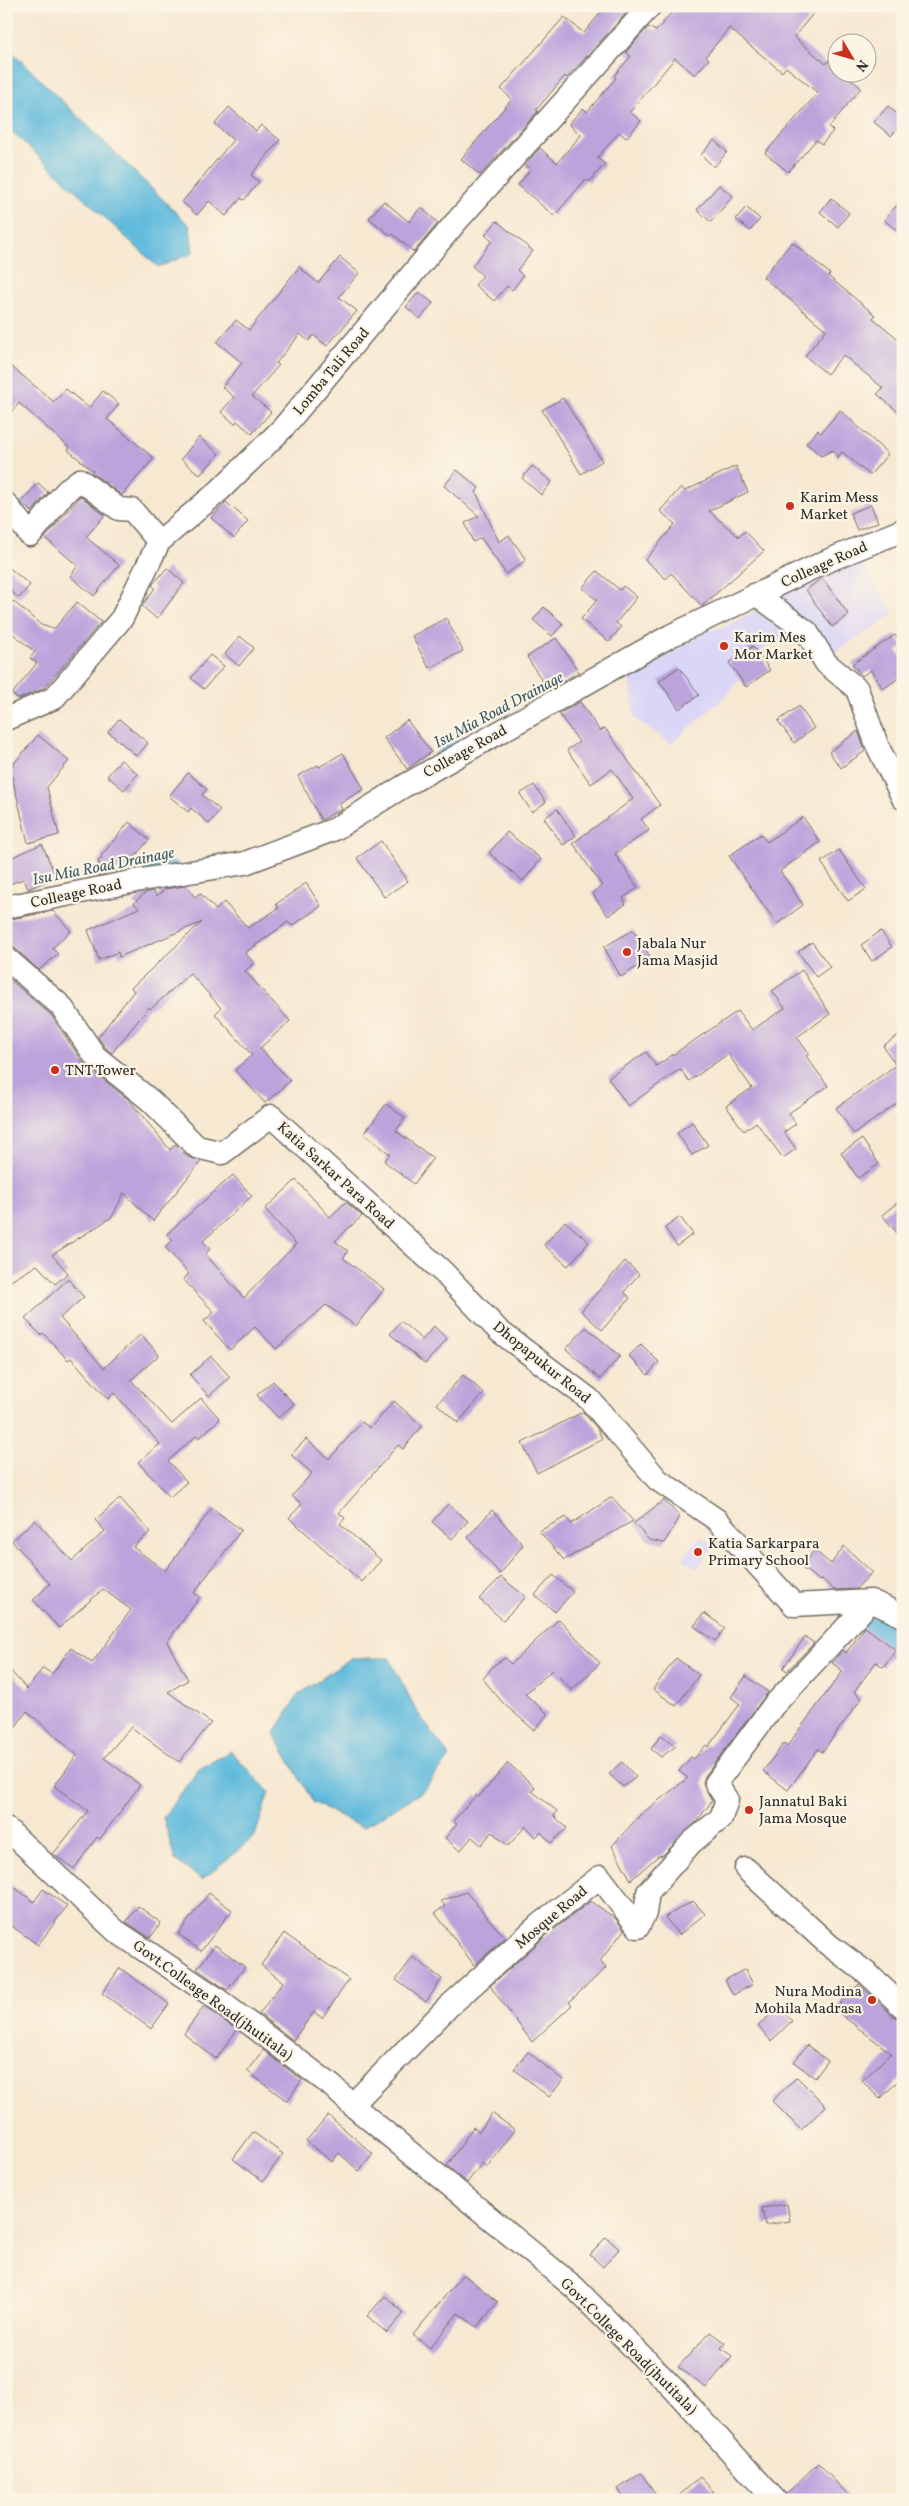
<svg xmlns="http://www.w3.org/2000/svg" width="909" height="2506" font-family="Vollkorn,serif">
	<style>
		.built { fill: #dad6f7 }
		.water { fill: #5fbadd; stroke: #457284 }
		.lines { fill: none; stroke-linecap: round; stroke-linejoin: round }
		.stream { stroke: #5fbadd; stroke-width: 6 }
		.building { fill: #bba3dc }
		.minor-casing { stroke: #726d65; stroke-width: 25 }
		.minor { stroke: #fff; stroke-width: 22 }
		.poi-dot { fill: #c8321e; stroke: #fcf5e5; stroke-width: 2 }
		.labels { text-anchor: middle; stroke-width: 4.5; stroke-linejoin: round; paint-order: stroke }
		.street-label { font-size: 15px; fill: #2b2b2b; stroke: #fcf5e5 }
		.poi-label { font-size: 15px; fill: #2b2b2b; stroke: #fcf5e5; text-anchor: start }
		.water-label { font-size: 16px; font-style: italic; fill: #3d5d69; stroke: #fcf5e5 }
	</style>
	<rect width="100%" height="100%" fill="#fcf5e5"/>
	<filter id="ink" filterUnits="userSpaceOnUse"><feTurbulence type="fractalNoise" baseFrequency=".02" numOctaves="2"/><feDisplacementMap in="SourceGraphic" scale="10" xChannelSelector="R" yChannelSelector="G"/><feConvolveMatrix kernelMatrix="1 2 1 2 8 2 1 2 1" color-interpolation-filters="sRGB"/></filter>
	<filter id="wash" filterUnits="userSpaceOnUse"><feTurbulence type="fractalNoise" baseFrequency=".0096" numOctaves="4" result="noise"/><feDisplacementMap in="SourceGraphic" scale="20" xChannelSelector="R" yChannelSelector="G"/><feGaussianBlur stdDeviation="1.12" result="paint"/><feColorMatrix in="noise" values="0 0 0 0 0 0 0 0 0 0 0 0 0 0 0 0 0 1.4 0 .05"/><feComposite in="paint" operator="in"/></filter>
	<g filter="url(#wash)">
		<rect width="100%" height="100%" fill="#f7e8d1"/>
		<path class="built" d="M858 558 894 614 836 652 801 635 770 641 727 695 671 744 635 719 629 678 662 660 705 632 725 626 756 611 780 594Z
			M700 1536 714 1546 697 1569 683 1559Z"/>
		<path class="water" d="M6 46 190 226 193 253 158 267 6 126Z
			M874 1595 903 1616V1665L851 1625Z
			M351 1658H389L418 1713 450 1757 422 1792 362 1828 313 1802 274 1734 298 1695Z
			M231 1751 269 1792 255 1836 202 1880 175 1860 163 1817 199 1769Z"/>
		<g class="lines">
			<path class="stream" d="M437 756 446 748 464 740
				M146 869 175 864"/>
		</g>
		<g id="blocks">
			<path class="building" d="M606 6H623L628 11 567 78 565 76 536 110 538 111 480 175 461 159 512 99 501 89 564 17 584 33Z
				M677 6H819L794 37 826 64 836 52V72H843L861 88 829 127 833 131 822 144 816 140 788 172 765 153 818 93 786 67 782 72 729 28 706 56 709 59 695 75 675 58 630 112 641 121 626 138 619 132 597 158 605 164 589 182 586 179 554 216 518 185 530 170 525 165 540 148 557 163 581 135 569 124 583 108 587 112 616 78 614 76 631 56 626 52 648 27 656 31Z
				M888 106 903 119V122L891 136 874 122Z
				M229 107 256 131 261 125 280 140 251 175 259 182 244 200 241 198 226 216 209 201 197 215 182 202 233 140 215 124Z
				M714 140 727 152 714 167 701 155Z
				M719 185 733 196 711 222 697 210Z
				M831 198 849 213 838 227 820 212Z
				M903 198V235L884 220Z
				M384 201 409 222 421 207 438 223 414 252 393 234 391 236 369 218Z
				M746 207 760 219 750 231 736 219Z
				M497 221 533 251 517 270 523 276 512 290 507 286 494 301 475 285 483 276 472 266 492 241 485 235Z
				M792 242 830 274 828 276 875 315 873 318 903 343V416L877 394 883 388 843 355 827 374 805 356 826 330 763 277Z
				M340 257 359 273 339 297 357 311 327 346 313 335 309 341 300 334 276 363 279 365 252 396 271 412 252 434 237 421 235 424 221 412 234 397 222 387 242 363 217 342 236 320 249 330 299 267 318 283Z
				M419 292 433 303 420 319 406 307Z
				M6 362 54 402 66 389 89 408 103 391 119 404 107 419 154 458 122 495 92 473 93 471 68 450 70 448 19 403 6 418Z
				M563 398 602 461 581 474 542 410Z
				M840 410 888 454 870 475 842 452 838 457 833 450 821 456 806 443 818 430 821 433Z
				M199 437 219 454 200 475 181 459Z
				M532 466 552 482 541 495 522 478Z
				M736 466 748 492 709 511 739 537 745 531 764 551 702 606 671 573 666 579 645 560 675 524 660 511 681 487 685 491Z
				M457 470 479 488 476 492 499 542 509 535 526 560 506 574 481 538 473 542 465 523 479 516 444 486Z
				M38 483 48 492 32 512 21 502Z
				M80 496 105 515 86 537 119 565 94 596 70 576 78 566 45 538Z
				M226 502 248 521 234 538 211 518Z
				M871 505 878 522 857 530 850 513Z
				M6 565 30 585 19 598 6 587Z
				M167 568 184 583 157 619 142 606 155 588 152 585Z
				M597 571 620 590 623 586 637 597 616 623 621 627 609 642 581 619 597 600 582 588Z
				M822 578 849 615 832 627 806 590Z
				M13 601 41 625 54 629 77 602 101 622 44 688 18 699 12 694 37 663 30 658 35 652 6 628V609Z
				M544 607 563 624 552 636 533 620Z
				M446 618 463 651 429 668 412 636Z
				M895 635 903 646 897 651 903 659V675L883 689 871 670 862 676 852 664Z
				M240 636 254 648 239 666 225 654Z
				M556 638 579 672 548 690 527 657Z
				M753 646 770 670 746 687 729 663Z
				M210 655 224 666 204 689 191 678Z
				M679 667 699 695 679 709 659 681Z
				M580 702 600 731 605 728 660 805 641 819 649 830 615 854 638 888 623 898 626 904 608 916 592 893 602 886 573 843 633 799 612 769 591 784 567 750 579 742 559 714Z
				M799 706 814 728 794 743 778 721Z
				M119 719 148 743 137 756 108 732Z
				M407 720 431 752 407 769 384 738Z
				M858 731 865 751 841 768 829 752Z
				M38 735 69 761 47 787 59 835 28 843 10 768Z
				M343 753 364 789 339 804 342 809 321 820 298 776 318 765 319 767Z
				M121 760 138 774 124 790 107 776Z
				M188 773 207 789 202 795 220 810 209 824 191 808 188 812 169 796Z
				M534 785 546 802 532 812 520 794Z
				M557 809 576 836 563 845 544 818Z
				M803 817 820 842 780 871 803 905 777 924 729 856 761 834 767 842Z
				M129 822 149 840 125 868 102 874 98 861 102 859 101 856Z
				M507 832 541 859 523 881 489 853Z
				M381 841 408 881 384 897 357 858Z
				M42 844 56 877 28 889 24 879 6 885V860Z
				M839 850 866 889 848 901 821 862Z
				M306 883 321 906 292 926 288 922 245 953 254 963 245 971 290 1021 260 1048 290 1081 265 1103 235 1070 252 1055 215 1014 221 1008 190 973 151 1009 149 1007 112 1053 105 1047 98 1037 134 991 131 988 202 922 119 957 118 952 99 960 88 930 139 908 134 903 145 893 153 891 157 896 165 889 185 886 195 897 200 893 216 910 224 902 248 928 279 908 276 904Z
				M53 911 71 931 52 948 58 954 39 970 15 948 6 945V920Z
				M633 930 651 958 621 977 604 947Z
				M881 931 892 947 872 961 861 945Z
				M812 942 830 967 816 977 798 952Z
				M802 970 830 1014 797 1037 809 1054 806 1056 828 1086 789 1113 796 1124 784 1132 796 1149 783 1158 756 1122 744 1131 726 1106 752 1088 728 1054 689 1081 680 1069 628 1106 608 1078 646 1052 656 1066 738 1011 752 1030 785 1008 772 991Z
				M6 976 51 1015 84 1064 130 1101 170 1150 175 1144 188 1157 201 1161 153 1221 124 1193 112 1217 52 1255 68 1273 55 1284 37 1265 6 1284Z
				M903 1032V1099L854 1134 836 1108 896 1065 883 1046Z
				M386 1104 405 1118 396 1131 433 1158 414 1184 384 1161 390 1154 364 1134Z
				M692 1122 708 1145 692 1155 677 1133Z
				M862 1139 879 1164 858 1178 841 1153Z
				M233 1175 252 1196 203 1241 210 1249 205 1254 244 1298 296 1244 265 1209 296 1180 330 1217 346 1202 362 1216 335 1241 348 1251 343 1258 384 1289 356 1326 326 1305 276 1349 255 1327 230 1350 204 1321 214 1312 183 1279 189 1274 165 1247 173 1240 167 1234Z
				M903 1198V1240L882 1215Z
				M680 1217 693 1234 677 1246 665 1228Z
				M565 1221 589 1242 568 1266 544 1245Z
				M625 1261 639 1274 624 1292 630 1298 602 1330 581 1311Z
				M68 1279 84 1297 60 1318 104 1368 141 1334 159 1355 131 1380 172 1424 201 1398 220 1419 199 1438 197 1435 168 1461 187 1482 170 1497 138 1462 160 1444 114 1393 108 1399 71 1358 68 1360 43 1333 41 1335 25 1319Z
				M401 1321 422 1340 434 1326 447 1339 425 1364 390 1334Z
				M586 1327 620 1356 600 1379 566 1349Z
				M641 1344 659 1362 648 1375 629 1356Z
				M211 1356 230 1377 209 1396 190 1375Z
				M463 1375 484 1393 458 1423 437 1404Z
				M273 1381 294 1404 278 1418 257 1395Z
				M394 1401 422 1426 403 1449 398 1445 339 1513 345 1518 340 1524 381 1560 362 1582 289 1518 302 1504 292 1496 312 1473 291 1455 306 1439 329 1459 362 1422 370 1428Z
				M583 1412 597 1428 602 1439 537 1473 522 1443Z
				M612 1497 633 1521 564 1560 539 1531 566 1517 571 1524Z
				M120 1498 150 1532 133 1547 165 1571 212 1508 241 1530 194 1593 200 1597 167 1642 188 1680 168 1692 211 1723 179 1762 131 1727 104 1758 140 1785 100 1839 97 1837 74 1869 53 1854 88 1811 54 1786 77 1755 27 1711 6 1740V1666L27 1689 43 1668 52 1674 71 1648 92 1663 131 1610 103 1589 59 1628 33 1600 50 1584 12 1541 35 1520 72 1561 105 1531 95 1520Z
				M664 1500 680 1517 664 1543 649 1540 634 1523Z
				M448 1504 468 1521 452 1539 432 1522Z
				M492 1510 523 1545 500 1574 468 1537Z
				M844 1546 872 1572 856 1589 834 1590 822 1579 820 1581 802 1568 814 1550 831 1564Z
				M553 1575 573 1592 555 1612 535 1595Z
				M501 1577 526 1597 503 1620 479 1599Z
				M704 1613 725 1628 715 1641 694 1626Z
				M559 1619 600 1663 572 1690 552 1670 525 1694 548 1714 534 1730 503 1703 483 1679 494 1665 505 1658 511 1664Z
				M865 1627 896 1650 883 1667 876 1662 854 1692 862 1698 822 1752 818 1749 788 1790 763 1771 784 1743 787 1746 843 1671 832 1663 843 1650 846 1653Z
				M805 1637 814 1643 787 1671 783 1668Z
				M676 1658 699 1675 676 1706 653 1689Z
				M746 1676 768 1692 705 1776 703 1783 712 1801 697 1821 663 1855 658 1856 631 1880 612 1846 641 1814 688 1778 679 1771 691 1757 694 1759 706 1745 708 1747 740 1704 731 1697Z
				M661 1735 676 1746 661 1757 651 1749Z
				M622 1762 636 1777 623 1787 609 1774Z
				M508 1763 535 1787 532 1791 557 1811 554 1816 567 1828 551 1843 541 1832 536 1837 526 1826 508 1846 492 1832 481 1845 472 1837 460 1851 445 1838 457 1824 453 1821 476 1795 479 1797Z
				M6 1881 34 1902 43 1889 67 1906 38 1945 6 1922Z
				M466 1892 505 1938 474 1965 435 1913 445 1906 441 1901Z
				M209 1893 232 1910 201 1951 178 1934Z
				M591 1901 616 1919 624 1930 600 1961 606 1968 569 2002 572 2005 532 2042 490 1986 548 1934Z
				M693 1901 705 1914 679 1935 665 1917Z
				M138 1906 161 1923 150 1938 126 1922Z
				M284 1933 349 1980 322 2018 314 2012 293 2040 259 2014 283 1982 261 1965Z
				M215 1945 245 1967 227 1990 197 1969Z
				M413 1957 442 1979 426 2002 396 1980Z
				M120 1968 169 2004 151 2029 102 1993Z
				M745 1969 753 1984 733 1995 725 1980Z
				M859 1984 894 2017 903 2020V2076L880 2099 862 2081 891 2053 835 2010 852 1987 854 1989Z
				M204 2006 237 2030 216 2059 184 2034Z
				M779 2007 792 2021 771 2041 758 2026Z
				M807 2045 828 2061 815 2078 794 2062Z
				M263 2050 302 2080 287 2101 247 2071Z
				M528 2052 563 2080 549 2097 514 2069Z
				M797 2077 826 2106 801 2130 772 2101Z
				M492 2113 515 2130 487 2167 482 2163 467 2183 447 2166 473 2127 479 2132Z
				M328 2115 373 2154 359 2171 339 2153 332 2162 306 2141Z
				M253 2132 283 2154 263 2181 233 2159Z
				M787 2204 790 2221 765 2225 762 2208Z
				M606 2237 619 2249 603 2267 590 2255Z
				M463 2274 498 2302 477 2327 458 2313 430 2348 413 2335Z
				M385 2296 404 2313 387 2333 367 2316Z
				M710 2332 725 2343 721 2348 732 2356 706 2388 678 2367Z
				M818 2463 853 2500H788L786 2494Z
				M641 2473 660 2500H625L618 2489Z
				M700 2477 714 2492 705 2500H674Z"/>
		</g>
	</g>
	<g filter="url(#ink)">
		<use href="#blocks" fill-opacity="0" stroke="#726d65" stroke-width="1"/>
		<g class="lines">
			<defs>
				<path id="minor" d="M6 504 30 535C48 517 58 494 80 480L119 509 132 510 159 542
					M756 594 807 632 826 663 857 689 877 745 903 798
					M6 719 54 698 122 618 159 542 220 490 282 429 456 222 650 6
					M6 907 141 880 245 863 335 829 404 786 670 636 827 561 903 530
					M6 958 61 1006 95 1056 151 1101 197 1147 222 1153 271 1116 443 1272 499 1331 589 1399 658 1480 717 1520 794 1605 871 1601 903 1616
					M6 1828 116 1931 213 1996 332 2086 352 2105 575 2288 674 2389 775 2500
					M746 1869 829 1945 868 1974 903 2007
					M352 2105 448 2007 540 1924 600 1877 638 1927 645 1913 648 1892 691 1843 721 1818 727 1800 716 1783 773 1706 871 1601"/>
			</defs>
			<use href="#minor" class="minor-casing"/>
			<use href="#minor" class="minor"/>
		</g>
	</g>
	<g class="poi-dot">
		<circle cx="790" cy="506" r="5"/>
		<circle cx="724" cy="646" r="5"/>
		<circle cx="627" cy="952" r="5"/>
		<circle cx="55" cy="1070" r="5"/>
		<circle cx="698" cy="1552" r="5"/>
		<circle cx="749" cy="1810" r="5"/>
		<circle cx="872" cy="2000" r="5"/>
	</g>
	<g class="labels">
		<g class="street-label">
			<text transform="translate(331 371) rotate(-50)" y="5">Lomba Tali Road</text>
			<text transform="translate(824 564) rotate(-24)" y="5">Colleage Road</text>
			<text transform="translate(465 751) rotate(-29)" y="5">Colleage Road</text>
			<text transform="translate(76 893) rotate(-12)" y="5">Colleage Road</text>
			<text transform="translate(336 1175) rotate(42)" y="5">Katia Sarkar Para Road</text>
			<text transform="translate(542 1362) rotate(39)" y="5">Dhopapukur Road</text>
			<text transform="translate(551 1917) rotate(-40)" y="5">Mosque Road</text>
			<text transform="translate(213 2000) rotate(36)" y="5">Govt.Colleage Road(jhutitala)</text>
			<text transform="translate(629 2346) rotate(45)" y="5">Govt.College Road(jhutitala)</text>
		</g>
		<g class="poi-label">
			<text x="800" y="502">Karim Mess<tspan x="800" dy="17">Market</tspan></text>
			<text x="734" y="642">Karim Mes<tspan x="734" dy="17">Mor Market</tspan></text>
			<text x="637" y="948">Jabala Nur<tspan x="637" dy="17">Jama Masjid</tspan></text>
			<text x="65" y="1075">TNT Tower</text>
			<text x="708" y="1548">Katia Sarkarpara<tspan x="708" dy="17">Primary School</tspan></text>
			<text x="759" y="1806">Jannatul Baki<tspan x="759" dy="17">Jama Mosque</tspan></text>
			<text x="862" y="1996" text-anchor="end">Nura Modina<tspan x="862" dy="17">Mohila Madrasa</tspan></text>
		</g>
		<g class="water-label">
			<text transform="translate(498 709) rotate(-28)" y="6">Isu Mia Road Drainage</text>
			<text transform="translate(103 865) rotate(-11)" y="6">Isu Mia Road Drainage</text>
		</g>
	</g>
	<rect width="909" height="2506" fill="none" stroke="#fcf5e5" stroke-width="25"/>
	<g transform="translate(852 58) rotate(128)"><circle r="24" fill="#fcf5e5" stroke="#a8a49b"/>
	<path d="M0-4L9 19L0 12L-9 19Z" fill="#c8321e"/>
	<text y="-8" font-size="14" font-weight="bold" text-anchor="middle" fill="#2b2b2b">N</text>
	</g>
</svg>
